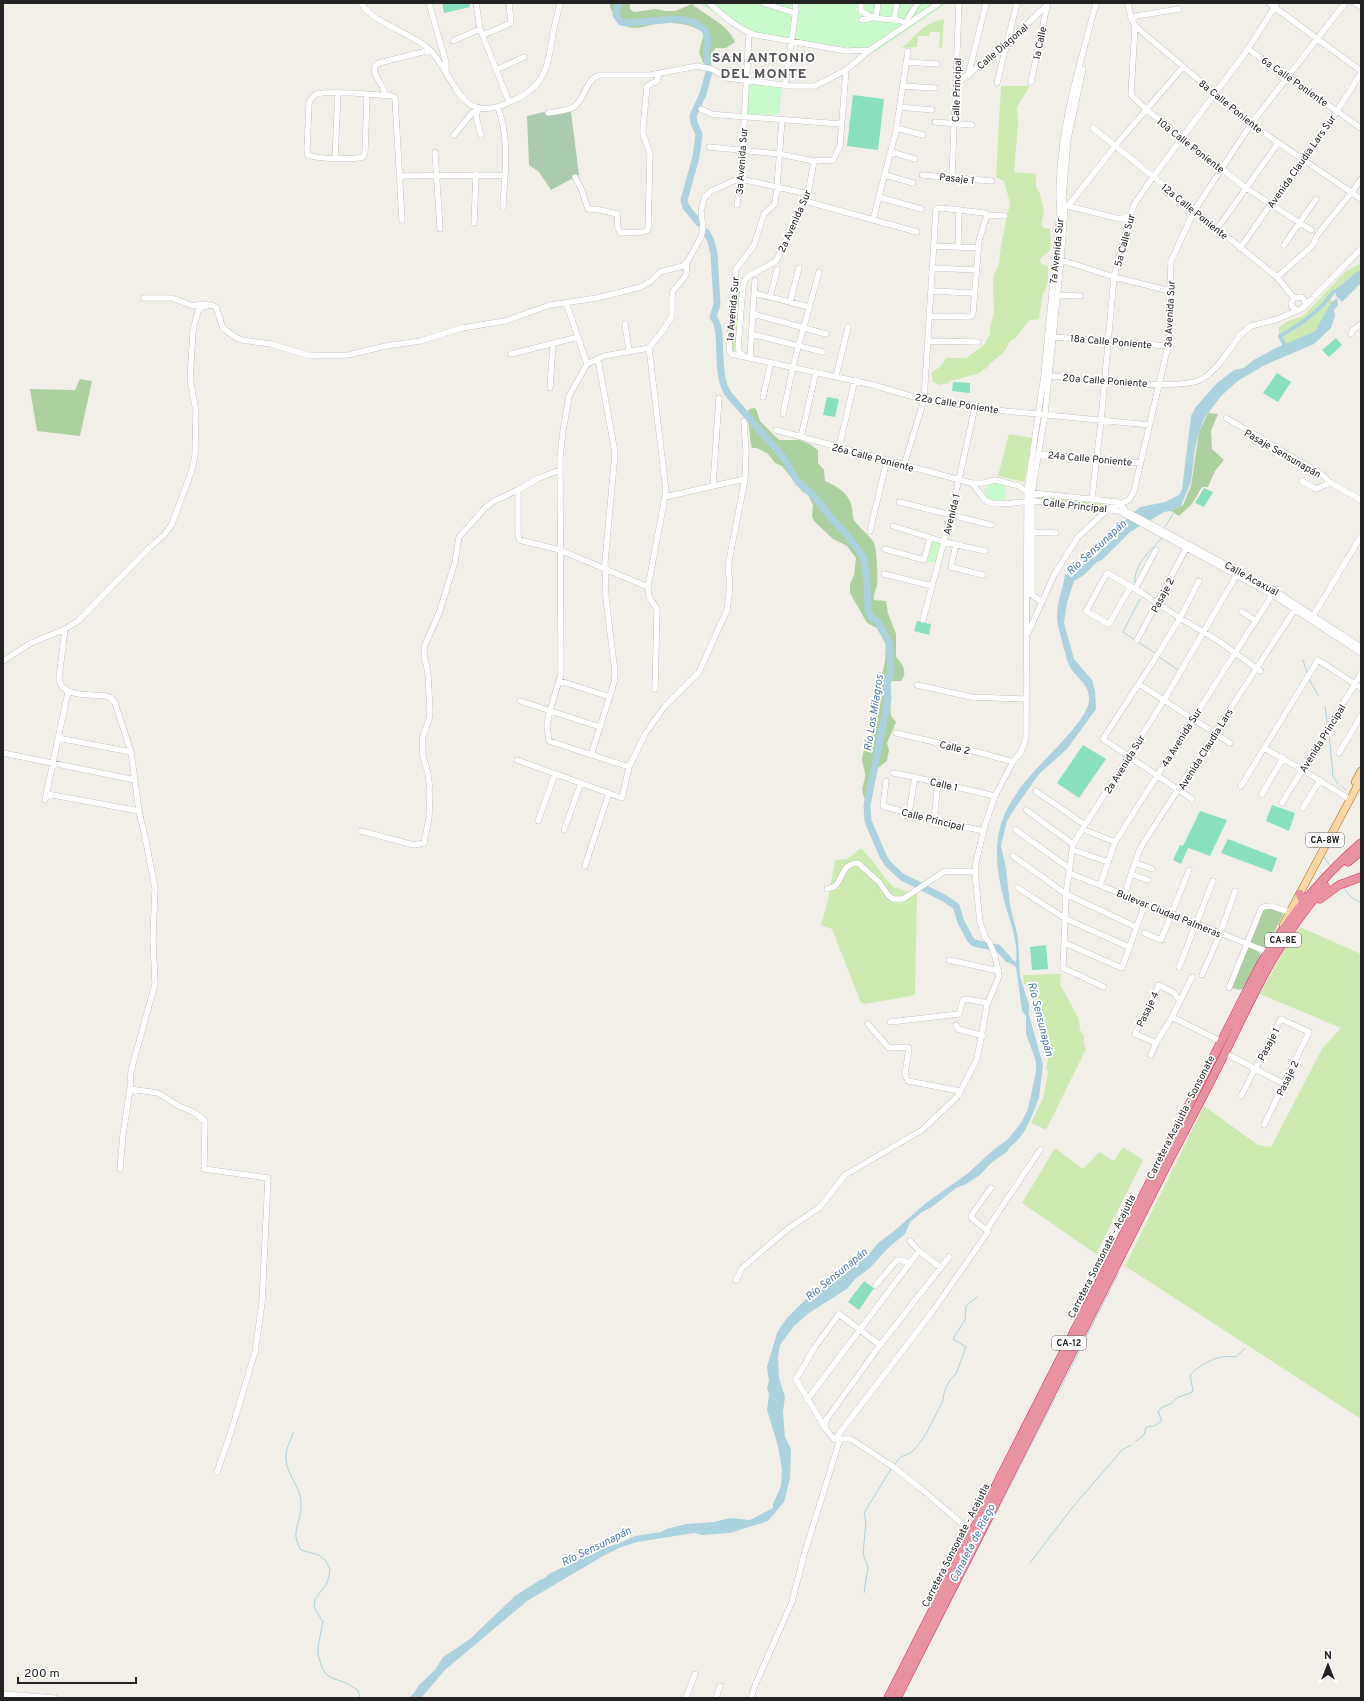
<svg xmlns="http://www.w3.org/2000/svg" width="1364" height="1701" font-family="Overpass,sans-serif">
	<style>
		.grass { fill: #cdebb0 }
		.forest { fill: #add19e }
		.cemetery { fill: #aacbaf }
		.park { fill: #c8facc }
		.pitch { fill: #88e0be }
		.water { fill: #aad3df }
		.lines { fill: none; stroke-linecap: round; stroke-linejoin: round }
		.stream { stroke: #aad3df; stroke-width: 1 }
		.canal { stroke: #aad3df; stroke-width: 4 }
		.river { stroke: #aad3df; stroke-width: 7 }
		.minor-casing { stroke: #a9a9a9; stroke-width: 6 }
		.major-casing { stroke: #a06b00; stroke-width: 8 }
		.highway-casing { stroke: #dc2a67; stroke-width: 9 }
		.minor { stroke: #fff; stroke-width: 5.5 }
		.major { stroke: #fcd6a4; stroke-width: 7 }
		.highway { stroke: #e892a2; stroke-width: 8 }
		.labels { text-anchor: middle; stroke-width: 3.5; stroke-linejoin: round; paint-order: stroke }
		.shield { fill: #fff; stroke: #646464; stroke-width: 1 }
		.shield-label { font-size: 9px; font-weight: bold; fill: #222 }
		.street-label { font-size: 10px; fill: #222; stroke: #fff }
		.water-label { font-size: 11px; font-style: italic; fill: #4a7aab; stroke: #fff }
		.district-label { font-size: 14px; font-weight: bold; letter-spacing: 1px; fill: #555; stroke: #fff }
	</style>
	<rect width="100%" height="100%" fill="#f2efe9"/>
	<path class="grass" d="M944 19 942 47 939 48 940 32H930L929 36H918L917 47 902 48 924 27 935 21Z
		M1001 86H1030L1017 107 1018 124 1014 172 1036 174V187L1040 194 1044 211 1041 225 1044 228 1050 229 1051 248C1049 254 1042 254 1040 260L1041 264 1048 266V281L1046 289 1043 293 1039 319C1036 320 1032 320 1030 320 1028 321 1017 336 1016 338 1007 340 1009 347 1003 353 998 358 990 362 987 368L982 370 980 373 950 381 949 383 939 385 933 382 931 373 941 366 946 358H966L984 345 990 334V327L994 313 993 282 994 274 999 264 1001 245 1010 203 1004 181 996 177Z
		M1361 263V270L1344 282 1329 298 1333 301 1315 331 1286 344 1282 337C1299 327 1319 316 1328 299 1312 317 1301 324 1279 335V327L1288 321 1303 316 1345 272Z
		M741 289 735 349 733 352 730 348 734 306 736 305 737 290Z
		M1009 434 1032 438 1025 480 1023 482 998 476Z
		M1038 496 1114 503 1112 506 1039 500 1037 499Z
		M861 848 873 861 884 877 893 887 917 894 915 995 866 1004 861 1003 832 929 821 925 828 900 835 860 847 859Z
		M1300 927 1361 954V1419L1125 1266 1204 1106 1258 1145 1271 1147 1322 1049 1341 1028 1260 994 1285 948Z
		M1061 974 1060 984 1079 1019 1080 1030 1084 1036V1045L1086 1049 1046 1130 1031 1123 1043 1098 1048 1072 1046 1069 1048 1060V1052L1038 1015V1006L1029 988 1024 984 1023 975Z
		M1123 1147 1143 1160 1096 1254 1022 1203 1055 1148 1083 1169 1099 1152 1114 1161Z"/>
	<path class="forest" d="M610 3H630V9L634 12 656 9 665 11H675L692 4C706 16 728 24 735 42L726 48H716L711 53V65L703 63 699 52 704 33C692 24 679 23 665 23 646 22 632 38 616 17 613 13 609 8 610 3Z
		M80 379 92 381 80 436 37 431 30 389 75 390Z
		M754 408 756 409 760 421 779 440H799L810 444 818 450V463L824 470 825 481C837 486 850 494 852 508 853 512 852 516 854 520 859 528 869 534 874 543 877 550 878 578 877 585 876 591 873 594 874 600L886 601 888 613 896 634V657C903 664 908 672 901 681H891L889 684 891 716 896 722 887 743 889 750 887 761 878 768 871 795 865 799C859 787 865 785 865 775 865 770 862 764 862 759 863 750 868 738 874 730L872 713 876 707V696L881 687V678L885 662 886 645 877 628 867 623 850 593V584L854 575 856 558 847 546 833 539 814 521 812 516 813 505 808 495 802 491 782 466 775 463 768 454 757 448H752C750 441 750 436 749 428 749 419 745 419 749 409Z
		M1208 413 1218 414 1211 431 1212 449 1224 460 1215 471 1208 487H1202L1192 504 1179 516 1171 511 1183 505 1191 486 1199 432Z
		M1268 908 1280 912 1283 914 1269 944 1265 948 1248 943 1264 909Z
		M1247 947 1259 952 1261 956 1244 988 1240 990 1231 988Z"/>
	<path class="cemetery" d="M544 112 548 115 571 112 579 175 551 190 539 172 529 165 527 116Z"/>
	<path class="park" d="M699 3H947L877 51 748 35Z
		M748 83 782 87 779 113 776 115 748 114 746 112Z
		M993 482 1006 484 1005 500 994 501 985 497 984 491 985 487Z
		M930 538 942 541 936 563 924 560Z"/>
	<path class="pitch" d="M442 3H470V7L444 13Z
		M853 95 884 99 878 150 847 146Z
		M1336 338 1342 345 1329 357 1322 350Z
		M1277 373 1291 382 1278 402 1263 393Z
		M953 382 970 383V393L952 391Z
		M827 397 839 399 835 417 823 415Z
		M1204 488 1213 492 1204 507 1195 503Z
		M917 621 931 624 929 635 914 631Z
		M1083 745 1106 759 1079 798 1057 783Z
		M1272 805 1295 813 1289 831 1266 821Z
		M1200 811 1227 820 1210 856 1183 846 1188 848 1181 864 1173 860 1180 845 1183 846Z
		M1228 839 1277 858 1272 872 1221 853Z
		M1046 945 1048 969 1032 970 1030 947Z
		M864 1281 874 1288 859 1310 848 1302Z"/>
	<path class="water" d="M1361 270V283L1342 302 1335 295 1336 294 1334 291 1354 274Z
		M1337 298 1338 305 1334 310 1335 316 1331 328 1314 344 1265 365 1239 380 1222 395 1205 417 1199 432 1195 448 1191 482 1181 506 1171 511 1164 512 1130 532 1102 560 1097 562 1084 575 1074 581 1067 603 1064 623 1074 659 1092 680 1095 691 1096 709 1067 749 1039 774 1013 811 1007 821 1001 846 1006 868 1010 905 1018 938 1020 976 1029 1005V1015L1043 1065 1039 1098 1031 1118 1024 1132 1016 1142 1009 1148 1008 1151 991 1163 980 1175 966 1184 956 1188 932 1207 922 1212 910 1222 905 1234 889 1247 870 1268 855 1279 847 1289 809 1313 794 1326 780 1345 778 1357 779 1378 785 1397 783 1412 785 1437 791 1449 790 1478 784 1502 768 1521 730 1533 702 1535 694 1533 637 1542 621 1547 603 1556 527 1601 445 1670 421 1698H409L414 1693 419 1685 435 1670 443 1657 470 1639 515 1596 540 1580 545 1578 549 1574 594 1552 622 1542 635 1536 661 1532 666 1529 686 1524 714 1522 730 1518 750 1520 773 1508V1504L781 1486 782 1470 778 1446 767 1410 769 1394 767 1388 769 1381 767 1367 777 1333 782 1325 787 1318 812 1293 836 1275 854 1265 869 1254 878 1243 893 1232 926 1203 967 1174 991 1152 1008 1139 1021 1123 1028 1109 1036 1072V1061L1026 1034V1016L1022 1011 1021 1003 1016 967 1004 959 1002 953 1016 962C1018 947 1013 929 1008 914 998 880 990 845 1006 811 1012 799 1021 786 1030 776 1043 760 1088 720 1089 701 1090 683 1076 679 1069 665 1066 659 1065 652 1063 645 1061 636 1057 626 1057 616 1057 602 1063 588 1065 575L1074 571 1096 556 1110 540 1123 522 1140 507 1165 502 1179 495 1182 489 1191 416 1195 408 1217 383 1234 370 1244 368 1252 361 1276 348 1315 331 1331 303Z"/>
	<g class="lines">
		<path class="stream" d="M1165 527 1173 514
			M1135 584C1133 565 1150 551 1162 538
			M1135 640 1123 632 1140 599
			M1138 642 1155 653
			M1159 657 1178 670
			M1303 660 1307 673
			M1260 675 1264 668
			M1309 679 1318 695
			M1325 706 1327 722
			M1223 726V734
			M1329 733 1333 776 1338 784
			M1343 787 1346 790
			M1324 857 1331 867
			M1343 887 1351 897 1361 903
			M1059 1391 1119 1272
			M293 1433C290 1442 285 1450 286 1460 287 1475 301 1487 301 1503 302 1524 289 1530 301 1550L319 1555 326 1561 330 1569 329 1577 326 1585 315 1599 314 1607 323 1622 318 1647V1654L322 1668 326 1674 332 1678 346 1683 358 1690 360 1698
			M1136 1441 1144 1435 1146 1427 1154 1426 1162 1421 1158 1412 1161 1408 1172 1403 1178 1397 1188 1394 1193 1391 1190 1375C1202 1363 1219 1354 1236 1357L1245 1348
			M895 1464C901 1453 907 1457 914 1450 927 1436 934 1417 943 1401 943 1393 948 1379 956 1374L966 1347 953 1339 965 1320 966 1306 977 1297
			M1030 1563 1072 1508 1122 1450 1131 1445
			M864 1593 868 1567 863 1554 866 1522 864 1513 891 1469
			M915 1671 1056 1396"/>
		<path class="canal" d="M1286 348 1280 336C1303 323 1318 313 1334 291"/>
		<path class="river" d="M619 3 616 8V15L621 22 627 23 677 19 694 22 705 30 708 41 706 52 709 72 703 94 693 116 694 123 699 134 696 157 684 200 686 207 699 223
			M706 232 711 241 714 254 717 304 713 317C726 332 713 374 729 395L783 457 798 482 812 494 833 520 844 531 862 555 865 565 867 583 868 611 871 617 877 621 889 642 891 673 887 684 888 699 867 805 868 821 883 856 888 864 902 877 944 898 956 906 961 922 970 939 974 943 998 948 1008 959"/>
		<defs>
			<path id="minor" d="M361 3C374 24 410 32 429 49 445 64 451 89 468 103 479 111 491 109 503 105 544 89 547 73 553 33 555 23 558 13 560 3
				M429 3 446 63V73
				M476 3 480 29 509 102
				M709 3C723 15 739 30 756 35L846 51 870 50
				M763 3 795 13
				M861 3V11C866 15 876 19 882 19 891 20 900 18 907 24L908 18 918 3
				M1128 3 1131 18 1135 26 1251 124 1361 199
				M1269 3 1361 71
				M1355 3 1361 7
				M876 17 878 3
				M862 20 876 17
				M894 20 897 3
				M1132 20 1136 16 1179 9
				M1135 26 1131 95 1147 110 1246 188 1311 230
				M483 35 511 23 509 3
				M453 41 480 29
				M1248 49 1361 128
				M906 62 937 64
				M496 70 524 57
				M968 76 986 3
				M1031 82 1047 6
				M997 83 1017 3
				M956 84 1006 44 1047 5
				M785 86 796 9 795 3
				M902 86 935 88
				M367 95 365 153 363 157C352 160 318 159 308 155L307 150 309 103C311 99 312 96 317 94 330 90 376 95 392 96L395 98 402 220
				M385 96C385 85 372 77 375 66L379 63 430 50
				M498 107C510 143 505 170 503 207
				M899 107 932 110
				M478 109 476 117 481 135
				M701 109 712 114 721 115 841 124
				M548 113C557 112 568 111 575 106 586 97 585 80 600 75H650L697 66 712 69 727 78 791 86H815L846 70 870 50 939 3
				M782 120 777 187 775 202 774 205 764 214 754 245 736 269 729 349 731 354 873 385 924 400 1006 411 1150 425
				M935 122 972 125
				M896 128 923 135
				M1093 128 1277 277 1294 298
				M454 135 472 113 477 110
				M709 147 779 154 814 161 833 160 840 146 846 70
				M435 152 440 229
				M891 152 915 159
				M335 158 338 93
				M885 175 913 183
				M922 175 992 181
				M399 176 505 175
				M575 177 581 188 588 209 600 210 617 214 618 228 621 233 643 232 648 230 650 154 643 134V128L647 86 657 81 659 74
				M952 177 959 3
				M879 197 921 209
				M805 201 917 232
				M737 205 741 179 749 33
				M1068 206 1120 219 1130 216
				M1063 208 1068 206 1115 146 1183 67
				M873 220 896 131 908 51
				M474 223 476 175
				M1217 229 1278 143
				M1284 245 1316 199
				M934 246 979 248
				M958 247 959 210
				M1240 248 1337 111 1361 73
				M1061 260 1114 277 1170 291
				M932 268 976 270
				M1277 277 1312 246 1318 234 1352 192 1361 179
				M931 291 974 293
				M754 293 809 307
				M1058 295 1080 296
				M770 297 777 270
				M144 298H172L193 306 203 304 207 305
				M566 302 587 364
				M790 302 799 268
				M1298 311 1292 307 1291 304 1294 298 1301 297 1304 299 1306 305
				M753 314 826 334
				M929 316 970 317 973 314 979 240 987 215
				M625 324 629 351
				M751 334 823 352
				M1351 334 1353 330 1361 324
				M1053 337 1168 346
				M928 341 978 342
				M649 348 666 491 648 587C648 600 651 599 657 609L655 689
				M511 354 578 337
				M744 356 740 353 738 348 743 286 745 280 749 276 776 261 808 194 814 161
				M750 357 755 280
				M836 376 848 327
				M1050 376C1079 378 1181 392 1202 379 1217 371 1230 348 1240 335L1251 326 1278 319 1303 308 1361 249
				M550 388 553 344
				M763 397 771 362
				M719 398 713 486 745 479 746 451 744 421
				M783 414 793 366 819 272
				M1226 418 1323 475 1329 482 1361 500
				M776 430 971 483H984L995 480 1019 486 1027 492 1032 493 1118 502 1126 511 1275 591 1361 647
				M801 437 816 372
				M839 447 855 380
				M1038 454 1141 463
				M904 465 924 400 936 209 941 208 985 213 987 215 1005 216
				M560 470 537 479 518 490V534L519 539 523 541 560 550 648 587
				M1302 481 1316 489 1327 484 1329 482
				M971 483C977 488 980 495 985 500 995 508 1023 501 1034 501L1119 511 1273 595 1361 653
				M665 497 713 486
				M1092 498 1101 421 1114 277 1130 216 1135 203 1153 177 1248 49 1277 3
				M899 502 991 525
				M893 526 944 542 985 551
				M870 531 887 460
				M1032 532 1056 533
				M956 544 951 567 983 575
				M885 549 924 560 930 538
				M884 574 932 586
				M1131 586 1109 624 1086 611 1107 573 1142 593 1180 618 1220 642 1260 671
				M1135 589 1156 550
				M1032 595V493L1045 414 1061 260 1065 207 1063 198 1068 139 1083 69
				M1032 595 1039 600H1043
				M1242 612 1256 621
				M1313 616 1361 536
				M923 620 951 515 975 407
				M65 629 59 678C61 698 90 694 106 696L111 698 115 703 131 752 139 811 145 837 155 888 153 938 155 984 131 1071 130 1089 158 1093 179 1106 195 1113 205 1121 204 1169 268 1178 262 1303 255 1352 230 1435 217 1472
				M1028 633 1054 575 1078 537 1108 509 1129 500 1134 491 1168 346 1171 261 1194 211 1251 124 1345 3
				M1137 640 1188 545
				M1158 654 1180 618 1199 581
				M1156 657 1103 739 1192 799
				M3 661 29 644 65 629 78 621 150 547 164 535 172 524 192 470 195 455 196 411 190 379 193 331 198 311 202 307 211 305 216 307 223 328 235 337 242 340 271 344 310 356 348 355 386 346 420 341 462 328 505 321 550 305 597 298 641 287 651 281 660 272 683 266 687 262 701 237 703 230 701 210 705 197 711 191 736 180 741 179 808 194
				M560 681 610 697
				M1139 684 1230 743
				M917 685 971 697 1026 699
				M520 701 600 727
				M896 733 981 753 1013 762
				M58 738 131 752
				M1264 748 1303 770 1349 799
				M3 753 135 780
				M1339 753 1361 716
				M591 755 614 683 615 673 606 598 605 562 615 453 598 359
				M517 760 622 798 629 767 645 734 665 706 699 672 727 610 730 586 728 566 745 479
				M629 767 549 741 547 726 549 713 561 675 560 458 563 431 569 396 587 364 604 356 649 348 664 329 672 316V297L673 291 686 275 687 262
				M893 773 909 776 995 796
				M886 781 883 806 942 822 984 831
				M1241 786 1318 660 1361 688
				M1036 791 1085 825
				M47 794 139 811
				M1262 794 1283 758
				M45 800 68 692
				M1282 803 1361 674
				M1303 808 1320 780
				M1026 810 1073 844
				M909 813 915 777
				M934 820 938 782
				M538 821 555 774
				M564 830 581 783
				M1016 830 1069 868
				M361 831 414 845 424 843 429 818 430 791 428 773 423 756 422 746 423 736 429 720 430 712 428 674 424 653 425 645 439 613 455 562 459 537 486 507 494 501 518 490
				M1087 831 1115 842
				M1076 851 1108 862
				M1013 856 1066 894 1136 927
				M1136 863 1152 869
				M585 866 609 793
				M1069 873 1268 952
				M1131 874 1148 880
				M1100 885 1115 842 1193 719 1274 592
				M1018 888 1066 919 1129 947
				M827 889 834 887C844 878 841 864 858 863L879 882 889 896 893 899H903L945 871 975 872
				M1124 895 1139 851 1144 842 1297 606
				M1144 933 1161 940 1189 870
				M1065 943 1122 968 1145 903
				M949 960 999 971
				M1179 967 1213 881
				M1202 975 1220 934 1235 891
				M1104 987 1063 968 1066 894 1073 844 1164 700 1236 576 1242 572
				M1229 988 1261 909 1263 907 1270 906 1290 912
				M1172 1017 1222 1042
				M890 1022 959 1014 963 1000 966 999 988 1003
				M868 1024 889 1048 907 1047 909 1048 905 1074 908 1081 960 1091
				M956 1025 958 1029 983 1036
				M1156 1043 1135 1034 1159 985 1174 993 1179 1000
				M1225 1053 1284 1084
				M1151 1055 1156 1043 1172 1017 1192 977
				M1241 1096 1281 1019 1309 1032 1264 1125
				M120 1169 123 1135 130 1089
				M987 1229H985L972 1218 971 1216 991 1188
				M910 1241 919 1251
				M949 1257 880 1345 826 1420 825 1428 834 1439H851L892 1466 919 1487 973 1533
				M736 1280 742 1268 789 1228 820 1207 845 1175 922 1130 958 1096 977 1059 987 1005 999 976 995 956 990 943 985 937 980 923 975 872 976 862 985 825 995 796 1013 762 1021 752 1026 738 1027 492 1044 375 1060 210C1058 197 1059 185 1060 173 1063 115 1082 59 1096 3
				M875 1286 897 1260H902L909 1264
				M807 1400 919 1251 941 1268
				M825 1428 796 1379 815 1347 839 1314 880 1345
				M835 1439 932 1312 988 1232 987 1229 1040 1150
				M3 1694 55 1698
				M686 1698 695 1674
				M716 1698 720 1686
				M751 1698 756 1683 792 1602 804 1555 840 1439"/>
			<path id="major" d="M1355 782 1361 771
				M1283 925 1361 779"/>
			<path id="highway" d="M1348 862 1361 851
				M1300 894 1302 899 1309 896
				M1320 899 1339 885 1361 877
				M888 1698 1260 965C1287 919 1321 878 1361 843
				M897 1698 1169 1161C1188 1125 1207 1089 1225 1053 1255 991 1279 938 1325 886"/>
		</defs>
		<use href="#minor" class="minor-casing"/>
		<use href="#major" class="major-casing"/>
		<use href="#highway" class="highway-casing"/>
		<use href="#minor" class="minor"/>
		<use href="#major" class="major"/>
		<use href="#highway" class="highway"/>
	</g>
	<g class="labels">
		<g class="shield">
			<rect x="1306" y="833" width="38" height="14" rx="3"/>
			<rect x="1265" y="933" width="36" height="14" rx="3"/>
			<rect x="1052" y="1336" width="34" height="14" rx="3"/>
		</g>
		<g class="shield-label">
			<text x="1325" y="843">CA-8W</text>
			<text x="1283" y="943">CA-8E</text>
			<text x="1069" y="1346">CA-12</text>
		</g>
		<g class="street-label">
			<text transform="translate(1039 43) rotate(-78)" y="4">1a Calle</text>
			<text transform="translate(1002 46) rotate(-41)" y="4">Calle Diagonal</text>
			<text transform="translate(1295 81) rotate(35)" y="4">6a Calle Poniente</text>
			<text transform="translate(956 90) rotate(-88)" y="4">Calle Principal</text>
			<text transform="translate(1231 106) rotate(39)" y="4">8a Calle Poniente</text>
			<text transform="translate(1191 145) rotate(38)" y="4">10a Calle Poniente</text>
			<text transform="translate(741 161) rotate(-86)" y="4">3a Avenida Sur</text>
			<text transform="translate(1301 161) rotate(-55)" y="4">Avenida Claudia Lars Sur</text>
			<text transform="translate(957 178) rotate(6)" y="4">Pasaje 1</text>
			<text transform="translate(1195 211) rotate(39)" y="4">12a Calle Poniente</text>
			<text transform="translate(794 221) rotate(-66)" y="4">2a Avenida Sur</text>
			<text transform="translate(1124 240) rotate(-75)" y="4">5a Calle Sur</text>
			<text transform="translate(1056 251) rotate(-84)" y="4">7a Avenida Sur</text>
			<text transform="translate(732 309) rotate(-85)" y="4">1a Avenida Sur</text>
			<text transform="translate(1169 314) rotate(-87)" y="4">3a Avenida Sur</text>
			<text transform="translate(1111 341) rotate(5)" y="4">18a Calle Poniente</text>
			<text transform="translate(1105 380) rotate(4)" y="4">20a Calle Poniente</text>
			<text transform="translate(957 403) rotate(9)" y="4">22a Calle Poniente</text>
			<text transform="translate(1283 453) rotate(30)" y="4">Pasaje Sensunapán</text>
			<text transform="translate(873 457) rotate(15)" y="4">26a Calle Poniente</text>
			<text transform="translate(1090 458) rotate(5)" y="4">24a Calle Poniente</text>
			<text transform="translate(1075 505) rotate(6)" y="4">Calle Principal</text>
			<text transform="translate(951 514) rotate(-76)" y="4">Avenida 1</text>
			<text transform="translate(1252 578) rotate(29)" y="4">Calle Acaxual</text>
			<text transform="translate(1162 595) rotate(-62)" y="4">Pasaje 2</text>
			<text transform="translate(1181 737) rotate(-58)" y="4">4a Avenida Sur</text>
			<text transform="translate(1322 738) rotate(-58)" y="4">Avenida Principal</text>
			<text transform="translate(955 747) rotate(13)" y="4">Calle 2</text>
			<text transform="translate(1205 749) rotate(-58)" y="4">Avenida Claudia Lars</text>
			<text transform="translate(1124 764) rotate(-58)" y="4">2a Avenida Sur</text>
			<text transform="translate(944 784) rotate(13)" y="4">Calle 1</text>
			<text transform="translate(933 819) rotate(14)" y="4">Calle Principal</text>
			<text transform="translate(1169 913) rotate(22)" y="4">Bulevar Ciudad Palmeras</text>
			<text transform="translate(1147 1009) rotate(-64)" y="4">Pasaje 4</text>
			<text transform="translate(1268 1044) rotate(-62)" y="4">Pasaje 1</text>
			<text transform="translate(1287 1078) rotate(-64)" y="4">Pasaje 2</text>
			<text transform="translate(1180 1117) rotate(-63)" y="4">Carretera Acajutla - Sonsonate</text>
			<text transform="translate(1101 1256) rotate(-63)" y="4">Carretera Sonsonate - Acajutla</text>
			<text transform="translate(955 1545) rotate(-63)" y="4">Carretera Sonsonate - Acajutla</text>
		</g>
		<g class="water-label">
			<text transform="translate(1096 547) rotate(-42)" y="4">Río Sensunapán</text>
			<text transform="translate(873 713) rotate(-81)" y="4">Río Los Milagros</text>
			<text transform="translate(1041 1019) rotate(76)" y="4">Río Sensunapán</text>
			<text transform="translate(836 1274) rotate(-39)" y="4">Río Sensunapán</text>
			<text transform="translate(972 1543) rotate(-63)" y="4">Canaleta de Riego</text>
			<text transform="translate(596 1546) rotate(-26)" y="4">Río Sensunapán</text>
		</g>
		<g class="district-label">
			<text x="764" y="62">SAN ANTONIO<tspan x="764" dy="16">DEL MONTE</tspan></text>
		</g>
	</g>
	<rect width="1364" height="1701" fill="none" stroke="#222222" stroke-width="8"/>
	<g transform="translate(1328 1665)" stroke="#ffffff" stroke-width="3" paint-order="stroke">
	<path d="M0-3L7 15L0 10L-7 15Z" fill="#222222"/>
	<text y="-6" font-size="11" font-weight="bold" text-anchor="middle" fill="#222222">N</text>
	</g>
	<path d="M18 1677v6h118v-6" fill="none" stroke="#222222" stroke-width="2"/>
	<text x="24" y="1677" font-size="12" fill="#222222" stroke="#ffffff" stroke-width="3" paint-order="stroke">200 m</text>
</svg>
